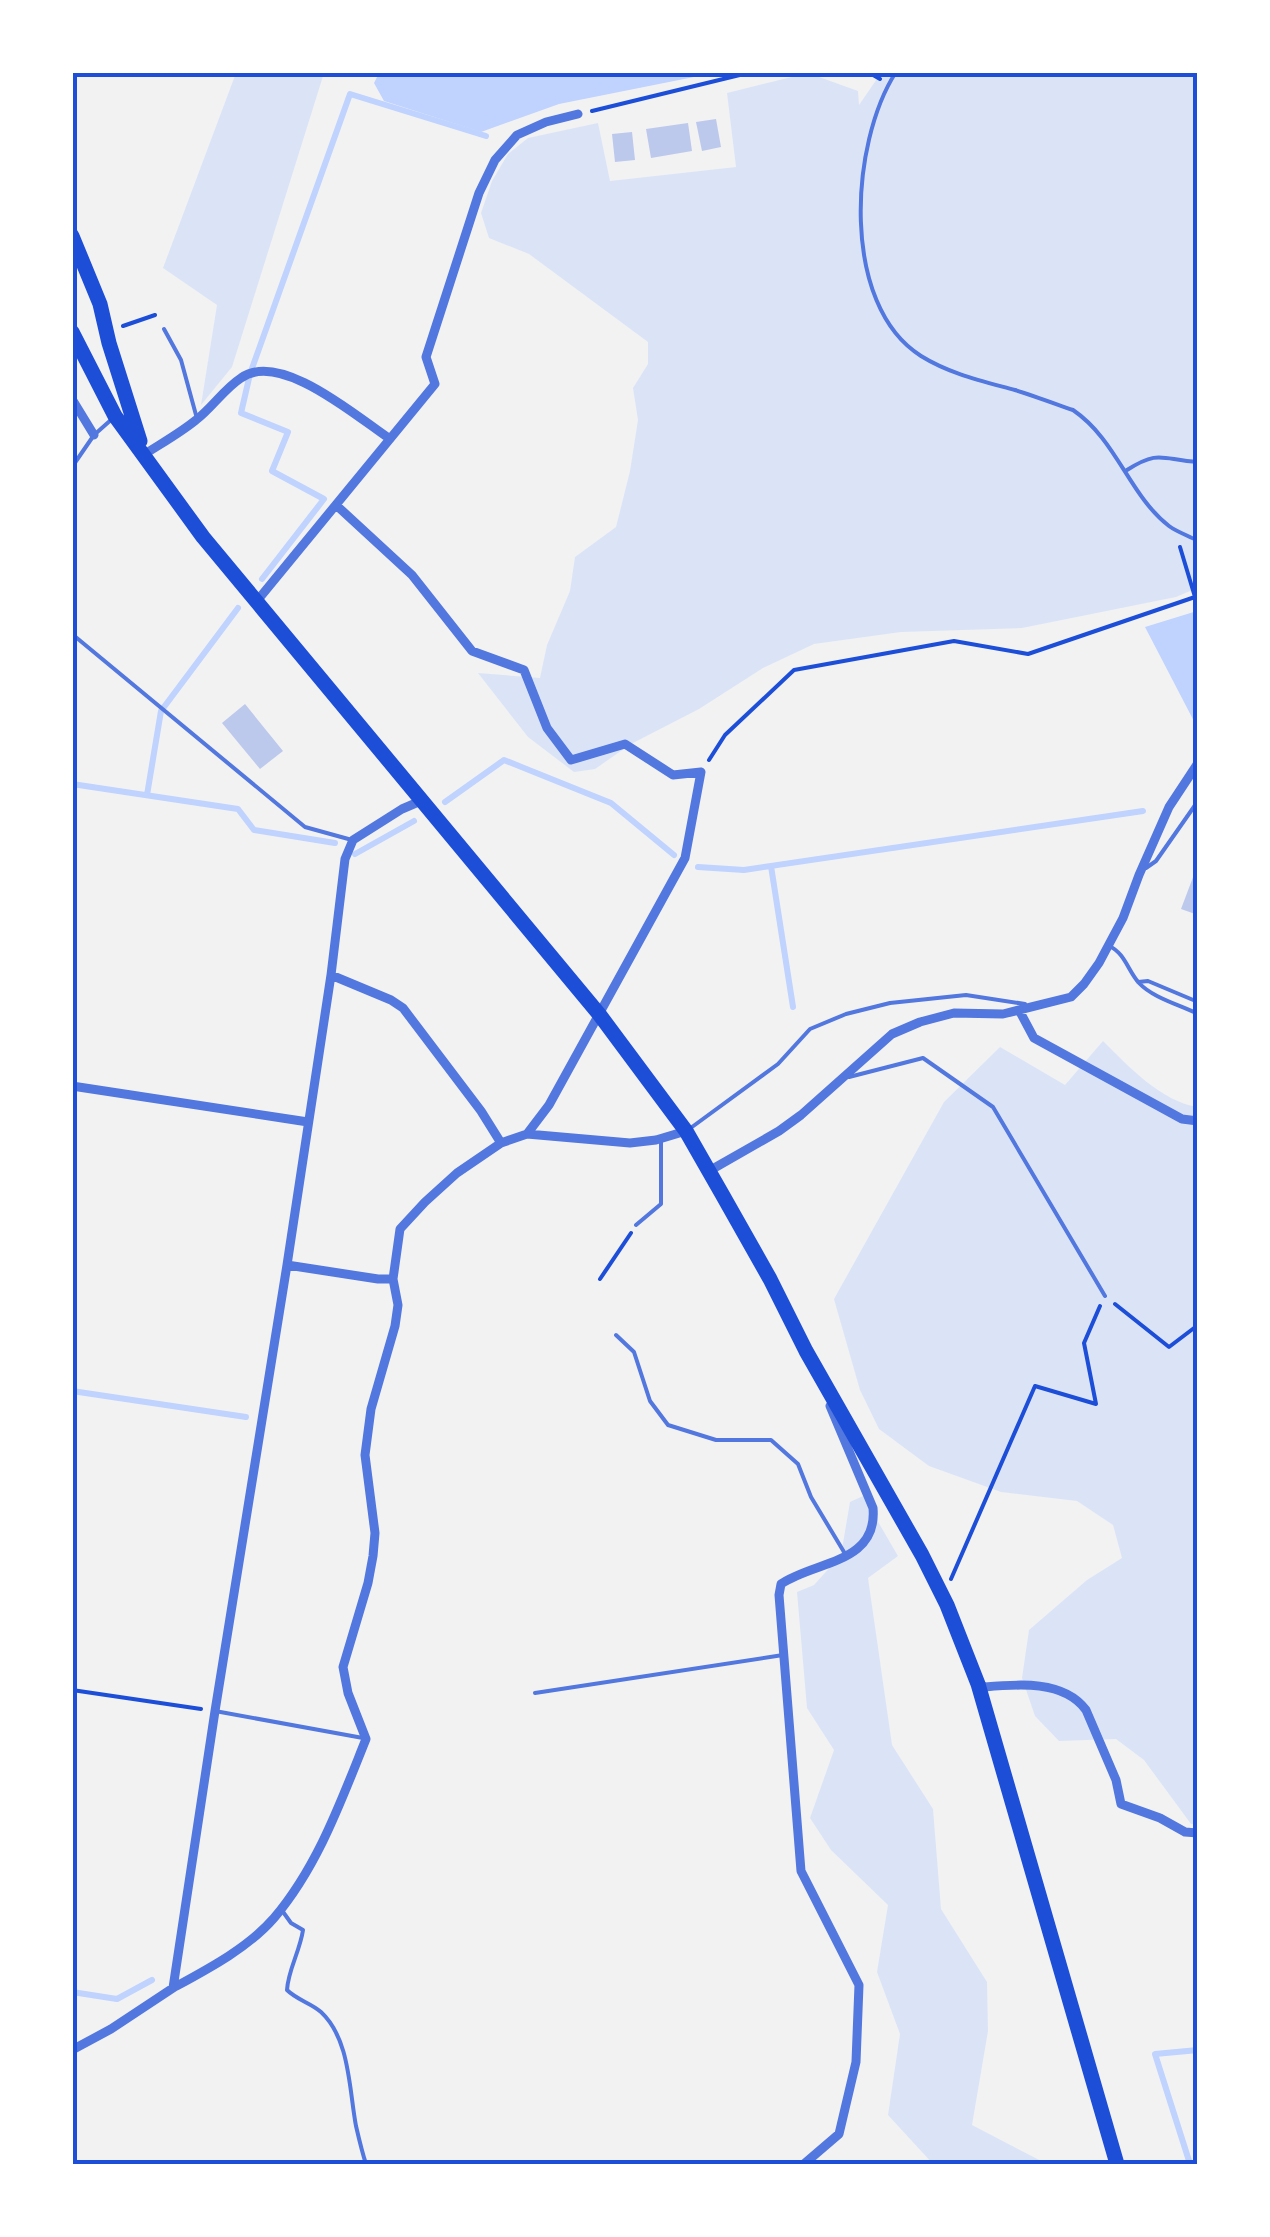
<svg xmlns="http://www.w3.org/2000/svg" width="1270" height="2237" font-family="Georgia,serif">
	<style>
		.green { fill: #dbe4f7 }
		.water { fill: #bfd3fe }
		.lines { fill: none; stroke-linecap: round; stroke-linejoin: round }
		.stream { stroke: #bfd3fe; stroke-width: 6 }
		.building { fill: #bdc9ec }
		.path { stroke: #1d4ed8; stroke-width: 4 }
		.service { stroke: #5277de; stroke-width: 4 }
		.minor { stroke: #5277de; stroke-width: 9 }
		.trunk { stroke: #1d4ed8; stroke-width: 15 }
		.neatline { fill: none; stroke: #1d4ed8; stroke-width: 4 }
	</style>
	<rect width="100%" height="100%" fill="#f2f2f2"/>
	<path class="green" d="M236 73H324L232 367 201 405 217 305 163 268Z
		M808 73 858 91 859 105 881 73H1197V588L1176 597 1022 628 901 632 814 644 763 668 699 709 631 744 595 769 574 772 528 737 478 673 540 678 547 645 570 591 575 557 616 527 630 471 638 420 633 388 648 364V342L529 254 489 238 481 213 492 181 508 154 528 138 598 123 610 181 736 167 727 93Z
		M1103 1041C1128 1066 1161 1101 1197 1107V1824H1191L1144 1760 1116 1739 1059 1741 1035 1716 1022 1678 1029 1630 1087 1580 1122 1558 1113 1525 1077 1501 1001 1492 929 1466 879 1429 860 1390 834 1299 944 1102 1000 1047 1065 1085Z
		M863 1496 898 1556 868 1578 892 1745 933 1809 941 1909 987 1982 988 2031 972 2125 1047 2164H933L888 2115 900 2034 877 1972 888 1905 831 1850 810 1818 834 1750 807 1708 797 1592 814 1585 841 1555 850 1502Z"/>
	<path class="water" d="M379 73V72L714 73 559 104 481 132 384 101 374 83Z
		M1197 611H1198L1197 727 1145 627Z"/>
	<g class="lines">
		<path class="stream" d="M262 579 324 499 272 471 288 432 241 413 250 374 350 94 486 136
			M72 784 238 809 254 830 335 843
			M147 795 161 711 238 608
			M445 802 504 760 611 803 674 855
			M355 854 414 821
			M771 866 793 1007
			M698 867 744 870 1143 811
			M72 1391 246 1417
			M72 1992 117 1999 152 1980
			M1190 2164 1155 2054 1198 2050"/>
	</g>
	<path class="building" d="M716 119 721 147 702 151 696 122Z
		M688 123 692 151 651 158 646 129Z
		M632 132 635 160 615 162 612 134Z
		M245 704 283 751 260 769 222 723Z
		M1198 864V915L1181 909Z"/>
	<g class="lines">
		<path class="path" d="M868 72 880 79
			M592 111 752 72
			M123 326 155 315
			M709 760 725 735 794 670 954 641 1028 654 1195 597 1180 547
			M600 1279 631 1233
			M1115 1304 1169 1347 1198 1325
			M951 1579 1035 1386 1096 1404 1084 1343 1100 1306
			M72 1690 201 1709"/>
		<path class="service" d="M896 72C850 143 840 305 921 356 950 374 982 381 1015 390 1034 396 1053 403 1073 410 1117 440 1129 495 1169 526 1177 532 1189 536 1198 541
			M164 329 181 360 196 415
			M72 467 94 435 112 419
			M1127 470C1160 449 1162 460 1198 462
			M72 634 305 827 352 840
			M1146 868 1156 861 1198 801
			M1109 946C1125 953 1128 971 1139 983 1153 998 1180 1005 1198 1014
			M1138 982 1148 981 1198 1002
			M849 1077 923 1058 993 1107 1105 1296
			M692 1127 778 1064 810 1029 846 1014 890 1003 966 995 1025 1004
			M636 1225 661 1204V1139
			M616 1335 634 1352 650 1401 668 1425 716 1440H771L798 1464 811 1497 844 1552
			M535 1693 783 1655
			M215 1711 363 1738
			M281 1909 291 1923 303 1930C300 1951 288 1970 287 1990 297 2000 311 2003 321 2012 350 2039 349 2089 356 2126 359 2139 362 2152 366 2164"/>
		<path class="minor" d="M72 399 94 435
			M145 454C162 443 180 433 196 420 212 408 224 389 241 378 280 350 357 417 390 439
			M257 601 435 384 426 357 479 193 495 160 517 135 546 122 578 114
			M331 975 391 1000 403 1008 481 1111 501 1143
			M1019 1010 1034 1038 1182 1119 1198 1121
			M72 1086 308 1122
			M527 1134 630 1143 656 1140 686 1131
			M709 1171 779 1131 801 1115 892 1034 920 1022 954 1013 1003 1014 1071 997 1084 984 1099 963 1123 918 1139 875 1169 807 1198 763
			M287 1265 378 1279H393
			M978 1684 985 1687C1018 1684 1064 1680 1086 1710L1116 1780 1121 1804 1160 1818 1185 1832 1198 1833
			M173 1988C208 1969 248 1948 274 1918 318 1866 341 1801 366 1739L348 1693 343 1667 368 1583 373 1556 375 1533 365 1455 371 1409 395 1326 398 1305 393 1279 400 1229 425 1202 457 1173 501 1143 527 1134 549 1105 685 858 701 772 673 775 625 744 571 760 547 728 524 670 472 651 412 575 336 505
			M72 2050 111 2029 173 1988 215 1711 287 1265 331 975 345 859 353 840 402 809 423 800
			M804 2164 839 2134 856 2062 859 1985 801 1871 779 1595 781 1584C814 1561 878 1564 873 1508L830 1406"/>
		<path class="trunk" d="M72 236 100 304 109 343 140 441
			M72 332 115 416 203 537 599 1014 686 1131 722 1194 770 1279 806 1351 922 1555 947 1605 978 1684 1117 2164"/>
	</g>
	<rect width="1270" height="2237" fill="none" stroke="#ffffff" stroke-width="150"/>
	<rect x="75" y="75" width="1120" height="2087" class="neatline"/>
</svg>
